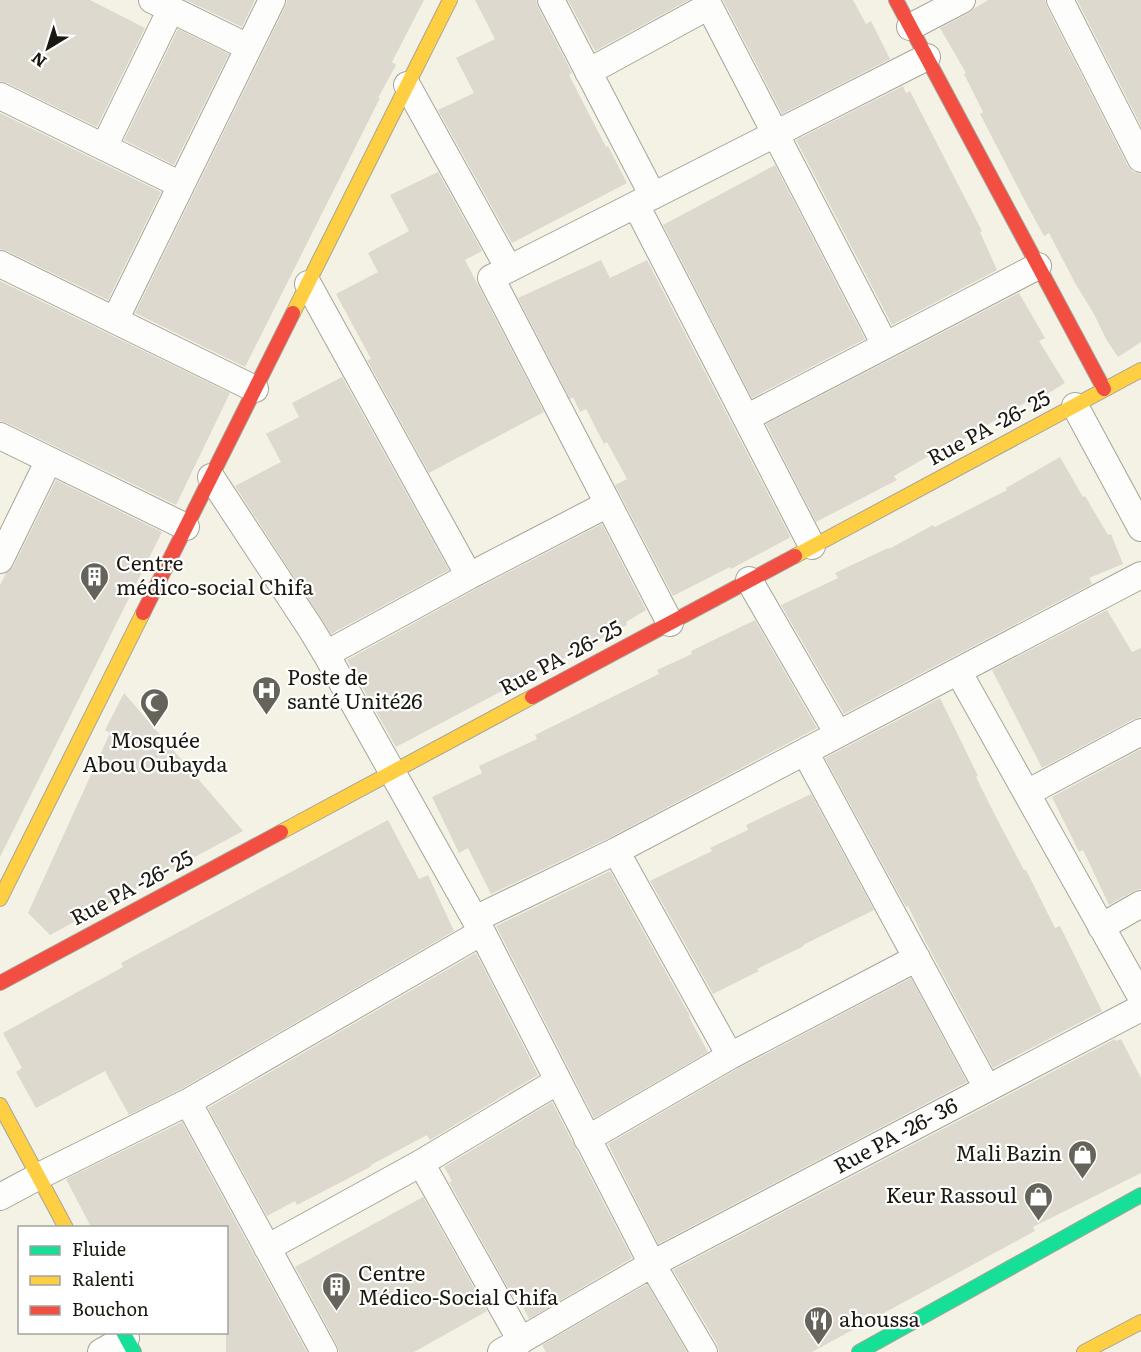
<svg xmlns="http://www.w3.org/2000/svg" width="1141" height="1352" font-family="Literata,serif">
	<style>
		.building { fill: #ded9cf }
		.lines { fill: none; stroke-linecap: round; stroke-linejoin: round }
		.street-casing { stroke: #a6a59a; stroke-width: 28 }
		.fast-casing { stroke: #a6a59a; stroke-width: 16 }
		.slow-casing { stroke: #a6a59a; stroke-width: 16 }
		.jam-casing { stroke: #a6a59a; stroke-width: 16 }
		.street { stroke: #fdfdfb; stroke-width: 26 }
		.fast { stroke: #16e098; stroke-width: 14 }
		.slow { stroke: #ffcf43; stroke-width: 14 }
		.jam { stroke: #f24e42; stroke-width: 14 }
		.labels { text-anchor: middle; stroke-width: 4.5; stroke-linejoin: round; paint-order: stroke }
		.street-label { font-size: 21px; fill: #1a180f; stroke: #fff }
		.poi-label { font-size: 21px; fill: #1a180f; stroke: #fff; text-anchor: start }
	</style>
	<rect width="100%" height="100%" fill="#f4f2e4"/>
	<path class="building" d="M0 0H90L145 28 97 127 7 83 0 81Z
		M186 0H255L242 27Z
		M287 0H424L392 62 396 65 378 98H380L245 367 135 313 285 7Z
		M475 0H536L538 7 572 73 569 75 587 110 606 147 608 146 627 183 512 243 438 110 474 93 456 58 495 39Z
		M568 0H689L595 51Z
		M723 0H853L866 24 871 21 890 59 782 114Z
		M988 0H1045L1047 7 1128 166 1133 172 1141 174V342L1118 357 1106 339 1094 314 1075 283 1049 233 1044 236 1027 205 980 114 983 112 964 74 966 73 940 28 969 13 975 8Z
		M1077 0H1141V126Z
		M178 29 229 54 174 165 124 140Z
		M903 86 906 93 910 91 982 231 980 232 997 270 892 325 796 140Z
		M0 113 161 192 108 300 7 251 0 249Z
		M775 165 865 339 752 398 663 225Z
		M438 172 482 251 465 260 544 412 429 473 367 360 371 359 336 294 378 272 368 253 409 231 390 195Z
		M601 260 610 278 647 260 790 536 789 538 731 569 730 567 673 596 615 485 627 479 607 442 604 444 586 409 580 412 573 397 570 399 518 298Z
		M0 281 230 393 176 505 7 423 0 421Z
		M1019 293 1045 338 1039 341 1065 383 1028 406 1026 402 954 445 935 454 934 453 894 476 897 480 816 522 766 424Z
		M342 377 449 570 331 634 235 486 281 462 266 434 299 417 292 403Z
		M1060 457 1083 497 1085 496 1108 535 1111 534 1123 564 1089 578 1092 584 844 714 781 605 838 578 835 573 888 548 889 549 933 525 935 527 1007 490 1006 488Z
		M56 480 162 532 0 857V585L6 573 13 567Z
		M602 524 646 610 626 622 627 625 396 747 347 660 476 589Z
		M1107 610 1132 652 1141 648V717L1134 719 1042 768 992 670Z
		M755 620 817 728 609 838 491 894 468 848 459 853 432 797 482 773 479 766 537 739 535 735 659 674 657 670 692 654 691 651Z
		M124 693 243 831 50 935 28 913 110 733 105 730Z
		M940 698 978 776 976 777 996 817 1024 870H1026L1055 928 1060 926 1102 1011 993 1068 925 941 908 906 906 907 825 758Z
		M1141 749V889L1134 891 1109 905 1083 850 1079 852 1052 797Z
		M811 794 874 910 803 945 804 946 757 969 759 971 713 994 650 881 712 851 710 848 748 830 746 825Z
		M388 820 419 879 428 875 454 931 181 1089 129 1115 105 1071 36 1108 16 1072 22 1068 3 1033 123 967 121 963Z
		M610 871 690 1016 689 1017 708 1052 594 1118 496 926Z
		M476 953 538 1075 430 1140 427 1135 371 1165 372 1166 297 1205 295 1201 267 1216 208 1108Z
		M911 978 967 1082 658 1244 608 1144 737 1069Z
		M1115 1039 1116 1041 1121 1039 1141 1078V1173L1033 1227 1035 1231 812 1352H719L717 1344 673 1270Z
		M552 1102 632 1258 529 1319 517 1295 513 1297 449 1182 452 1181 444 1167Z
		M182 1122 254 1255 307 1352H226V1227H91L66 1179Z
		M423 1197 487 1311 414 1352H339L337 1345 295 1267Z
		M647 1284 687 1352H546L542 1345Z"/>
	<g class="lines">
		<defs>
			<path id="street" d="M152 0 248 47
				M551 0 653 196
				M706 0 885 345
				M1060 0 1141 159
				M910 27 962 0
				M588 72 709 6
				M407 85 509 269
				M0 96 181 185
				M104 147 171 9
				M636 205 812 546
				M0 264 255 389
				M308 284 469 576 326 654
				M115 320 272 0
				M1075 406 1141 528
				M746 418 1038 266
				M0 436 186 527
				M211 477 311 629 326 654 482 932 652 1264 704 1352
				M0 560 49 460
				M469 576 608 504
				M749 580 838 734
				M670 623 491 278 927 57
				M958 671 1141 997
				M805 752 987 1088
				M1027 793 1141 732
				M616 851 730 1056
				M475 919 616 851 1141 575
				M1101 927 1141 904
				M188 1102 324 1352
				M587 1139 730 1056 917 958
				M421 1163 521 1341
				M0 1197 39 1176 188 1102 482 932
				M267 1248 421 1163 558 1081
				M101 1352 126 1338
				M501 1352 652 1264 1141 1008"/>
			<path id="fast" d="M123 1332 134 1352
				M859 1352 1141 1195"/>
			<path id="slow" d="M293 313 450 0
				M795 556 1141 370
				M281 832 532 697
				M0 899 143 613
				M0 1105 66 1228
				M1084 1352 1141 1322"/>
			<path id="jam" d="M896 0 1104 389
				M143 613 293 313
				M532 697 795 556
				M0 983 281 832"/>
		</defs>
		<use href="#street" class="street-casing"/>
		<use href="#fast" class="fast-casing"/>
		<use href="#slow" class="slow-casing"/>
		<use href="#jam" class="jam-casing"/>
		<use href="#street" class="street"/>
		<use href="#fast" class="fast"/>
		<use href="#slow" class="slow"/>
		<use href="#jam" class="jam"/>
	</g>
	<defs>
		<symbol id="building-pin" viewBox="-11 -11 22 30"><path d="M0 17L-7.5 6A9.5 9.5 0 1 1 7.5 6Z" fill="#66645a" stroke="#fff"/><path d="M-4-6H4V6H1V3H-1V6H-4ZM-2.5-4.3h1.7v1.8h-1.7ZM.8-4.3h1.7v1.8H.8ZM-2.5-1h1.7V.8h-1.7ZM.8-1h1.7V.8H.8Z" fill="#fff"/></symbol>
		<symbol id="hospital-pin" viewBox="-11 -11 22 30"><path d="M0 17L-7.5 6A9.5 9.5 0 1 1 7.5 6Z" fill="#66645a" stroke="#fff"/><path d="M-5-5h3v3.5h4V-5h3V5h-3V1.5h-4V5h-3Z" fill="#fff"/></symbol>
		<symbol id="mosque-pin" viewBox="-11 -11 22 30"><path d="M0 17L-7.5 6A9.5 9.5 0 1 1 7.5 6Z" fill="#66645a" stroke="#fff"/><path d="M3.5-4.9A6 6 0 1 0 3.5 4.9A5 5 0 1 1 3.5-4.9Z" fill="#fff"/></symbol>
		<symbol id="shop-pin" viewBox="-11 -11 22 30"><path d="M0 17L-7.5 6A9.5 9.5 0 1 1 7.5 6Z" fill="#66645a" stroke="#fff"/><path d="M-5-2.5h2.3a2.7 3.5 0 0 1 5.4 0H5L5.5 6h-11ZM-1.5-2.5h3a1.5 2.3 0 0 0-3 0Z" fill="#fff"/></symbol>
		<symbol id="restaurant-pin" viewBox="-11 -11 22 30"><path d="M0 17L-7.5 6A9.5 9.5 0 1 1 7.5 6Z" fill="#66645a" stroke="#fff"/><path d="M-5-6h1v4h1v-4h1v4h1v-4h1v5L-1.5 .5V6h-2V.5L-5-1ZM5-6V6H3V1.5H1.5Q1.5-4 5-6Z" fill="#fff"/></symbol>
	</defs>
	<g fill-rule="evenodd">
		<use href="#building-pin" x="78" y="560" width="33" height="45"/>
		<use href="#hospital-pin" x="250" y="674" width="33" height="45"/>
		<use href="#mosque-pin" x="138" y="686" width="33" height="45"/>
		<use href="#shop-pin" x="1066" y="1138" width="33" height="45"/>
		<use href="#shop-pin" x="1022" y="1180" width="33" height="45"/>
		<use href="#building-pin" x="320" y="1270" width="33" height="45"/>
		<use href="#restaurant-pin" x="802" y="1304" width="33" height="45"/>
	</g>
	<g class="labels">
		<g class="street-label">
			<text transform="translate(989 428) rotate(-28)" y="7">Rue PA -26- 25</text>
			<text transform="translate(561 658) rotate(-28)" y="7">Rue PA -26- 25</text>
			<text transform="translate(132 888) rotate(-28)" y="7">Rue PA -26- 25</text>
			<text transform="translate(896 1136) rotate(-28)" y="7">Rue PA -26- 36</text>
		</g>
		<g class="poi-label">
			<text x="116" y="571">Centre<tspan x="116" dy="24">médico-social Chifa</tspan></text>
			<text x="287" y="685">Poste de<tspan x="287" dy="24">santé Unité26</tspan></text>
			<text x="155" y="748" text-anchor="middle">Mosquée<tspan x="155" dy="24">Abou Oubayda</tspan></text>
			<text x="1062" y="1161" text-anchor="end">Mali Bazin</text>
			<text x="1017" y="1203" text-anchor="end">Keur Rassoul</text>
			<text x="358" y="1281">Centre<tspan x="358" dy="24">Médico-Social Chifa</tspan></text>
			<text x="839" y="1327">ahoussa</text>
		</g>
	</g>
	<rect x="18" y="1226" width="210" height="108" fill="#ffffff" stroke="#a3a39f" stroke-width="1.5"/>
	<rect x="30" y="1246" width="30" height="9" fill="#16e098" stroke="#a3a39f" stroke-width="1.5"/>
	<text x="72" y="1256" font-size="18" fill="#1a180f">Fluide</text>
	<rect x="30" y="1276" width="30" height="9" fill="#ffcf43" stroke="#a3a39f" stroke-width="1.5"/>
	<text x="72" y="1286" font-size="18" fill="#1a180f">Ralenti</text>
	<rect x="30" y="1306" width="30" height="9" fill="#f24e42" stroke="#a3a39f" stroke-width="1.5"/>
	<text x="72" y="1316" font-size="18" fill="#1a180f">Bouchon</text>
	<g transform="translate(48 48) rotate(218)" stroke="#ffffff" stroke-width="4.5" paint-order="stroke">
	<path d="M0-4.5L10 22L0 15L-10 22Z" fill="#1a180f"/>
	<text y="-9" font-size="16" font-weight="bold" text-anchor="middle" fill="#1a180f">N</text>
	</g>
</svg>
